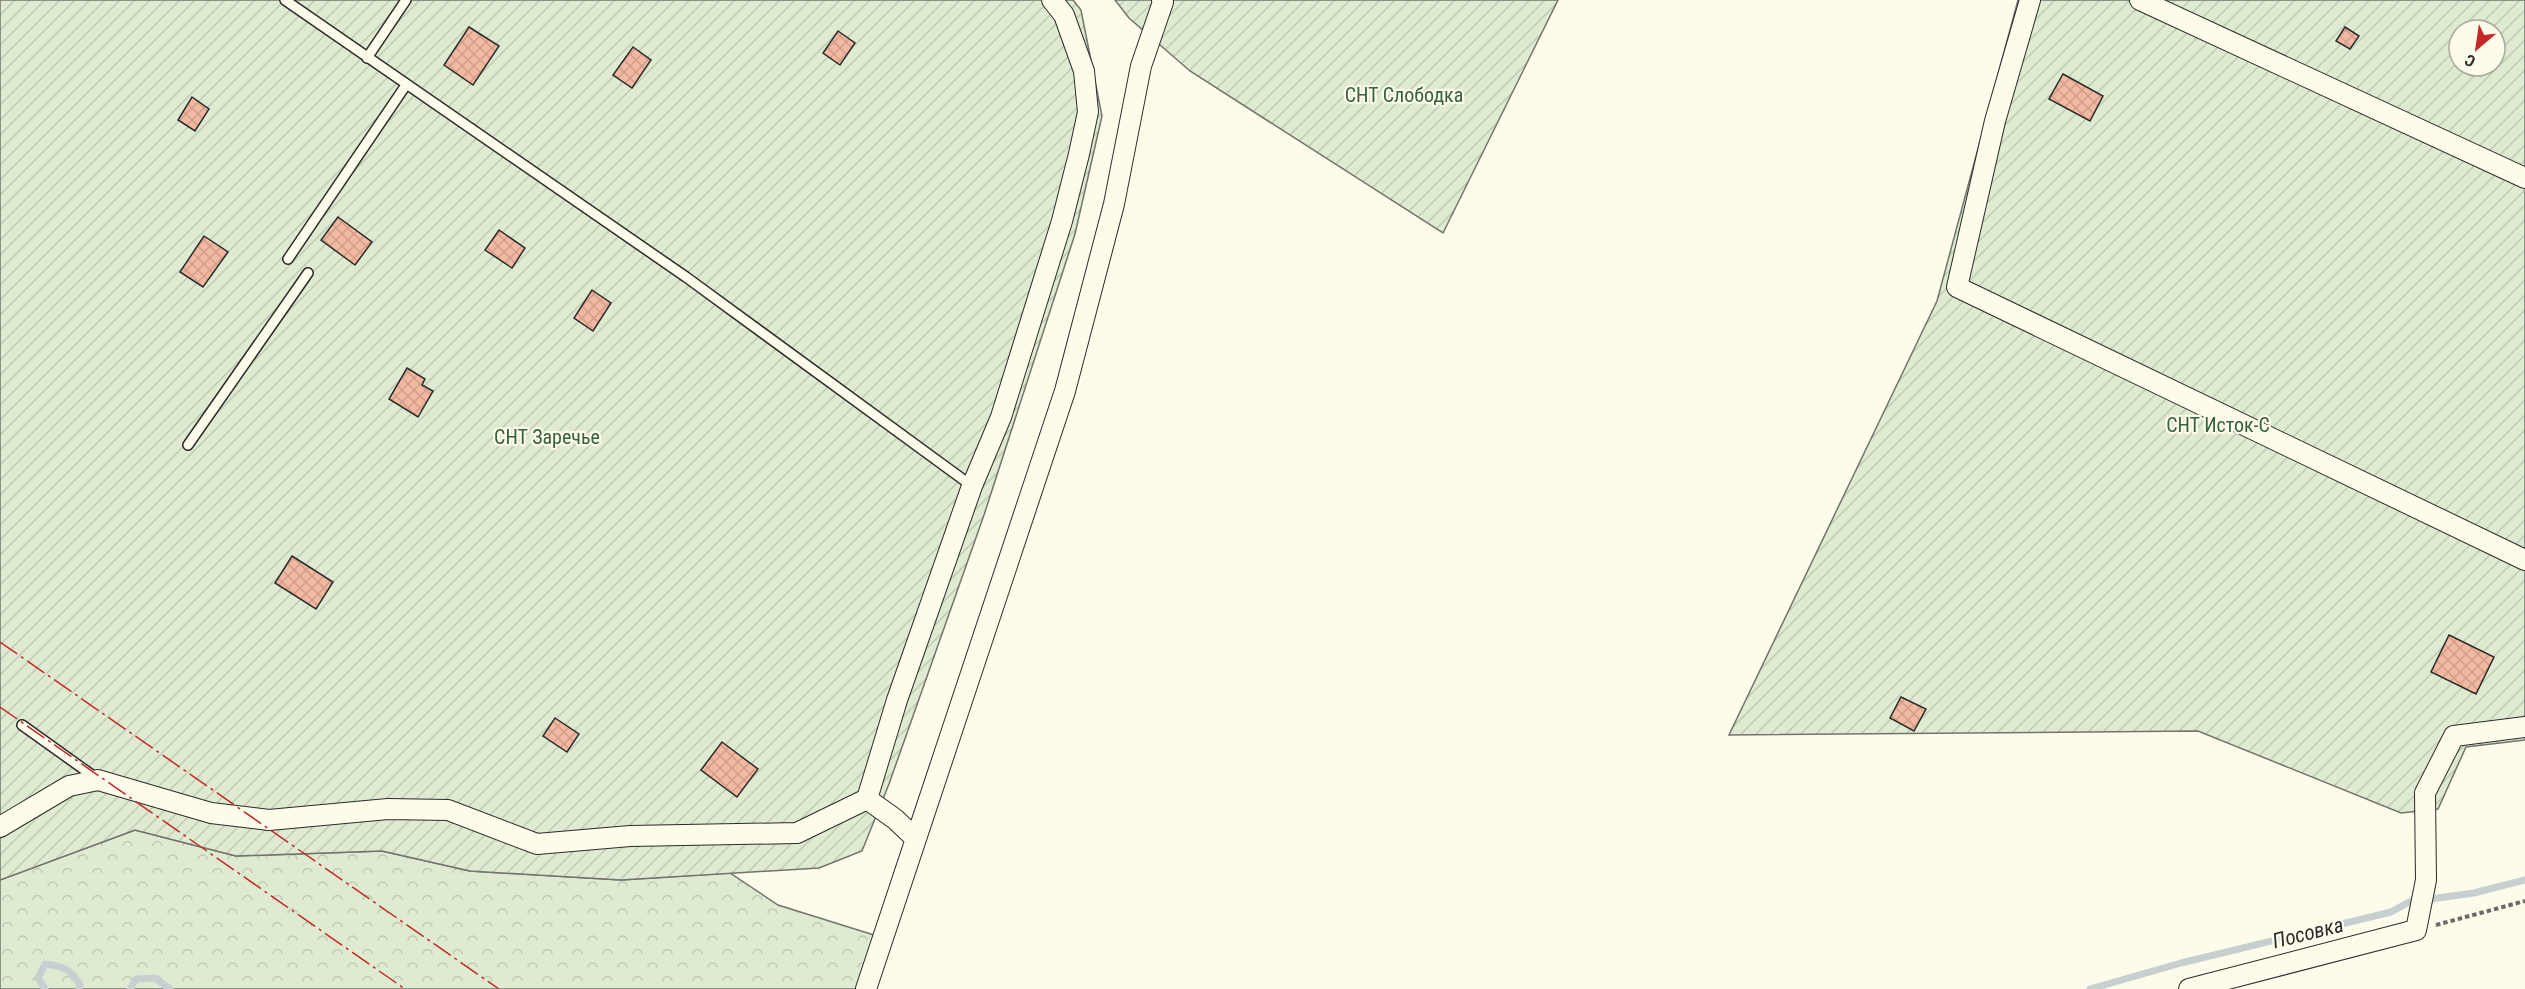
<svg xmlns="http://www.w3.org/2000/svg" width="2525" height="989" font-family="'Roboto Condensed',sans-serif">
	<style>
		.forest { fill: url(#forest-crowns); stroke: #74746e; stroke-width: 1.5 }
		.garden { fill: url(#garden-furrows); stroke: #74746e; stroke-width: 1.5; fill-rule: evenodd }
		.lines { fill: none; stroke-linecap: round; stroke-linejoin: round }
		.stream { stroke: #c7d0d0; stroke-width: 7 }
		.building { fill: url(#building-cross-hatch); stroke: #2b2b2b; stroke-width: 1.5 }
		.lane-casing { stroke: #2b2b2b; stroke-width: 12 }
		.street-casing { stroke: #2b2b2b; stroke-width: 22 }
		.path { stroke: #6a6964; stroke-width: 4; stroke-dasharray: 4.5 3; stroke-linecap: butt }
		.lane { stroke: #fdfbea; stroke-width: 9 }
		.street { stroke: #fdfbea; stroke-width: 20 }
		.power { stroke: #c62828; stroke-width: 1.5; stroke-dasharray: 21 4.5 3 4.5; stroke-linecap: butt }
		.labels { text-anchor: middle; stroke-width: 4.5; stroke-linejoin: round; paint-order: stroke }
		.park-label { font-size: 20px; fill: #34623c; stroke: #fdfbea }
		.water-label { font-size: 21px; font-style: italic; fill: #2b2b2b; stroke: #fdfbea }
	</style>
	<defs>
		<pattern id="forest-crowns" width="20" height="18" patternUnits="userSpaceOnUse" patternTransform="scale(1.5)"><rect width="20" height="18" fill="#deebd1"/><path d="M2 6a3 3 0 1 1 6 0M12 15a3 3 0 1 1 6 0" fill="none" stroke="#bfcab4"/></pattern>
		<pattern id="garden-furrows" width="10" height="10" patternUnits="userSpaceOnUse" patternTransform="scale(1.5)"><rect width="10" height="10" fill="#deebd1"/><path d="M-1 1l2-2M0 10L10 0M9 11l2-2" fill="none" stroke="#bfcab4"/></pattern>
		<pattern id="building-cross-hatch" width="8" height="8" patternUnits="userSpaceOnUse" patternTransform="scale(1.5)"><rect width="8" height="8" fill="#f2b8a0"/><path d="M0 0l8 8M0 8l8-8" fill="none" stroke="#d09e8a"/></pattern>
	</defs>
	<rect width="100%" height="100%" fill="#fdfbea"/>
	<path class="forest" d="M135 830 236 856 382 851 470 871 621 880 730 873 778 905 874 935 856 989H0V880Z"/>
	<path class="garden" d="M0 0H1073L1081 10 1102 116 1075 234 984 515 889 784 862 851 819 868 621 880 470 871 382 851 236 856 135 830 0 880Z
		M1115 0H1558L1443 233 1190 71 1129 18Z
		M2018 0H2525V740L2466 747 2438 809 2401 813 2198 731 1729 735 1937 301ZM2459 30H2495V66H2459Z"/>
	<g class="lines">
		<path class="stream" d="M45 989 38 978 45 964C62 966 72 970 80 985L79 989
			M130 989 136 979 155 978 170 989
			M2090 989 2181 963 2391 912 2409 902 2474 893 2525 880"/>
	</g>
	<path class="building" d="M469 27 499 46 473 85 444 65Z
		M2345 27 2359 36 2350 49 2336 41Z
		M838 31 855 43 840 65 823 53Z
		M633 47 651 60 632 88 613 75Z
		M2063 74 2103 96 2090 121 2049 99Z
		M192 97 209 109 195 131 178 120Z
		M338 217 372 242 355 265 321 240Z
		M499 230 525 248 512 268 485 250Z
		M204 236 228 252 203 287 180 272Z
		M592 290 611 303 593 331 574 318Z
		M407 368 425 379 422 385 433 391 418 417 389 399Z
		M292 556 333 582 316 609 275 583Z
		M2449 635 2494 657 2476 694 2431 672Z
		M1901 697 1926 709 1914 731 1890 718Z
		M555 718 579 734 567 752 543 736Z
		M722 742 758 769 737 797 701 770Z"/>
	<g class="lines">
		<defs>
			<path id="lane" d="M285 0 686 277 972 486
				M367 58 406 0
				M288 259 406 85
				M188 445 308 273
				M22 725 96 778"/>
			<path id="street" d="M2030 0 1995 121 1957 287 2525 560
				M2140 0 2525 178
				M0 827 69 786 98 780 211 813 269 820 388 809 448 810 537 844 630 836 797 833 867 799
				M915 838 895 819 867 799 897 700 972 486 1001 417 1062 221 1079 154 1088 112 1084 71 1064 15 1052 0
				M866 989 1065 391 1114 204 1141 66 1163 2 1162 0
				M2189 989 2416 930 2426 880 2425 793 2454 736 2525 727"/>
		</defs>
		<use href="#lane" class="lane-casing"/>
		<use href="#street" class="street-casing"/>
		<path class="path" d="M2436 925 2525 901"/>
		<use href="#lane" class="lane"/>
		<use href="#street" class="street"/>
		<path class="power" d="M0 642 499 989
			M0 707 405 989"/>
	</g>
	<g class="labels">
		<g class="park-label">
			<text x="1404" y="102">СНТ Слободка</text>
			<text x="2218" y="432">СНТ Исток-С</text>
			<text x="547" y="444">СНТ Заречье</text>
		</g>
		<g class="water-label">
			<text transform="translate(2308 933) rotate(-14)" y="7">Посовка</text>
		</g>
	</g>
	<g transform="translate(2477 48) rotate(209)"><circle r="28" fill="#fdfbea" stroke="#a9a89e" stroke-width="1.5"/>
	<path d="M0-4.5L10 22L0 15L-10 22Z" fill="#c62828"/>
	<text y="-9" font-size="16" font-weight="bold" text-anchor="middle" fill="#2b2b2b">С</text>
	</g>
</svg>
